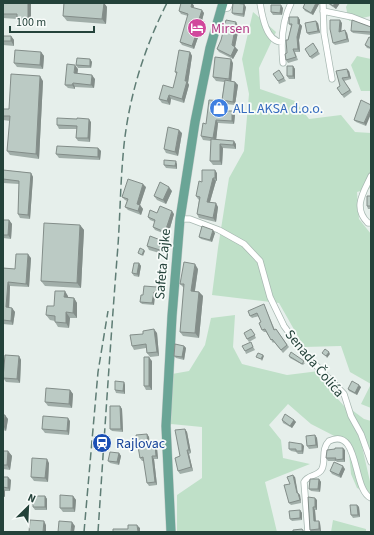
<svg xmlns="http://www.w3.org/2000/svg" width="374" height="535" font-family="'Source Sans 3',sans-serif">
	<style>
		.green { fill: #bfe0c8 }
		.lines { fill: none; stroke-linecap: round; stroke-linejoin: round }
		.street-casing { stroke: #a8b8b2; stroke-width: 7 }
		.primary-casing { stroke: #c2cac8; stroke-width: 10 }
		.street { stroke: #fff; stroke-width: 5.5 }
		.primary { stroke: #6aa596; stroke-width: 9 }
		.rail { stroke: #5f7d75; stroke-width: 1.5; stroke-dasharray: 8 4; stroke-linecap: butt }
		.wall { fill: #a1aea9 }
		.shaded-wall { fill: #838d89 }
		.building { fill: #bbcac4; stroke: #838d89 }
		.labels { text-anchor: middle; stroke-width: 3.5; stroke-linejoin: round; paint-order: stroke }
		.hotel-label { font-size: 14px; fill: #b23c85; stroke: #f7fbf9; text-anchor: start }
		.shop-label { font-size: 14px; fill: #366cbe; stroke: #f7fbf9; text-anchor: start }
		.street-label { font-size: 14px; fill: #24423a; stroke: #f7fbf9 }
		.transit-label { font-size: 14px; fill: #164399; stroke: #f7fbf9; text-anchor: start }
	</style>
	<rect width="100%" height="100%" fill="#e6efeb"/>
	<path class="green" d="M348 3H371V16L349 21 346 7Z
		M253 12 276 32 259 68 260 89 295 101 309 119 341 115 355 132 371 133V188L357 192 359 219 371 234V384L350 372 341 346 304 347 279 303 212 295 218 248 229 178 244 151 249 94 242 59Z
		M357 56 371 59V91H361L351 65Z
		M235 315 233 347 242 364 287 375 319 371 336 397 345 407 361 442 371 486V494L357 488 351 474 348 443 311 424 288 404 269 425 281 440 283 458 310 464 265 482 277 532H177V495L202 478V427L171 424 172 374 189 371 205 345 211 318Z
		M371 384V408L361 404Z
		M348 407 364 419 371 421V462Z
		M333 520 366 529V532H331Z"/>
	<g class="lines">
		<defs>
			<path id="street" d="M260 3C262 15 266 42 282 42
				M323 3 324 33 332 79
				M220 9 228 8 230 3
				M323 11 352 17 370 24
				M283 63C281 44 282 21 291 3
				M371 176C364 192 352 207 368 223H371
				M180 219H190L219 230 244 244 260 261 270 297 284 326 303 352 344 394 351 416 361 434 371 462
				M308 532 304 482C308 474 318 477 322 469 326 460 321 449 329 441 360 426 352 490 371 498"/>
			<path id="primary" d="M171 532 166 426 172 316 180 219 195 122 210 48 223 3"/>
		</defs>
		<use href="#street" class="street-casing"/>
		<use href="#primary" class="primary-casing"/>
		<use href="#street" class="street"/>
		<use href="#primary" class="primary"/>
		<path class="rail" d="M84 532 98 372 108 311
			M98 532C104 441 110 349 117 258 120 224 120 190 123 156 127 103 143 50 167 3"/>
	</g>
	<path class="wall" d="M3 3H31V26H20L17 21V19L3 18Z
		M64 3H104L107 7 106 24 67 21 63 16Z
		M192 3 194 6 193 7 204 13 201 24 202 26 194 49 182 45 180 42 188 16 181 14 179 11Z
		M327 3H340L336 9Z
		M319 4 313 15 305 11 303 8Z
		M246 7 244 17 234 15 232 13Z
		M283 8 282 15H273L271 12Z
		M298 17 300 20V24L302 26 299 40 300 52H295L298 60 288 63 286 60 288 40 291 26 289 24Z
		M236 22 238 26 237 31 238 32 235 47 238 50 233 59 219 52 217 49Z
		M318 23 320 33 309 35 307 33Z
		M342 23 341 31 347 33 349 42 335 45 333 43Z
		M363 25 371 27V35L353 33 351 31Z
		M3 36H11L14 40V46L3 45Z
		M371 38V49L367 48 365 45Z
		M313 43 320 54 312 59 310 57Z
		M41 52 44 56 43 69 17 67 14 63Z
		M190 52 192 56 188 83 189 85 184 103 171 99 170 105 162 103 159 99 173 88 177 75 175 72Z
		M90 59 92 62 91 68H78L76 65Z
		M233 63 231 81 235 82 238 85 235 105 225 104 222 100 224 82 216 81 213 77Z
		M293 66 295 69V79H289L287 76Z
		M78 69 77 74 95 79 94 88 75 87V89L68 88 65 85Z
		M279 70 286 81 279 84 278 81Z
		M336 71H349L351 79 344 81 352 92 344 98 337 88 340 86Z
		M43 81 39 159 10 155 7 151 10 121 3 120V109H9Z
		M361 100 366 126 356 122 354 120Z
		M225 104 224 111H232L235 115 234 124 218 123 216 139 236 144V149L223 148 222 165H213L210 161 211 141 203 140 201 136 206 124Z
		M91 122 90 142 78 141 76 138 77 129H59L57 125Z
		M182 133 178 156 166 153 164 149Z
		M98 148 101 151 100 160 59 158 56 154Z
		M177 164V169L166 168 164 165Z
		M3 170 31 173 33 177 30 219 20 218 18 214 19 184 3 183Z
		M217 173V181H216L210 202 218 207 216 222 199 218 197 214 199 200 198 199 196 196 202 182Z
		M146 187 140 205 143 209 141 215 128 210 125 207 127 201 125 200 122 197Z
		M172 191 166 204 157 200 154 196Z
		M371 196V209H368L367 206Z
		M157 213 174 214 168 235 155 230 153 227 155 222 150 220 148 217Z
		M3 220H9L12 224 11 239 3 238Z
		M80 225 84 230 81 288 45 286 41 281Z
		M215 233 212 242 201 239 199 237Z
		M163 241 166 244 163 254 149 250 147 246Z
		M31 258 29 287 10 286 9 308H12L15 312 13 325 3 324V268L15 269Z
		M139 263 141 266 139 277 134 276 132 273Z
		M198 269 195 291 199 292 203 296 199 338 183 336 180 332 184 288 180 284Z
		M157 287 159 289V295L155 294 154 305 142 304 140 302Z
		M68 296V297L74 298 77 303V318H70L69 328 58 327 55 322V321L50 320 46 315 54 306Z
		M265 307 275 330 276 329 289 347 283 353 274 342 273 343 266 332H264L262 330 261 322 259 316 252 318 250 316Z
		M253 332 256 338 249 342 247 339Z
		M157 333 159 356 150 357 147 353 146 348 134 350 132 346Z
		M252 345 255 350 246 354 245 351Z
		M184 346 186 348 184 360 176 358 174 356Z
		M19 356 21 360 20 383 6 382 3 378Z
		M289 356 305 363 303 365 290 358Z
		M152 361V390H146L144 386Z
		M124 382 125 385V394L116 393 115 390Z
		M361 387 357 395 349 391 348 389Z
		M70 390 73 394 72 408 48 406 45 402Z
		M120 406 122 409 123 432 112 431 110 429Z
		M3 415 8 419 6 431 3 430Z
		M282 420H294L296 422 292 428 283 423Z
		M70 421 69 435 45 433 42 429Z
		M185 429 187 432 191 453 189 454 193 471 180 474 178 471Z
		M147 434 149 437 150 445H155L157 448 158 459H154L157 485 149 486 147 483 144 461H142L140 458Z
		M315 435 317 438 318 448 309 449 307 446Z
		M302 444 304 446 303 454H298L296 452 291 451 289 449Z
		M345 450V462H337L336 461H328L326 458Z
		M3 451H8L12 456 10 470 3 469Z
		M119 453 121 456 119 465 110 463 108 461Z
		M49 463 48 482 34 481 31 477Z
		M345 469 341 478 332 474 330 471Z
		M3 477 11 480 10 491H5V497H3Z
		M295 477 298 493 300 495 301 503 291 505 289 503 290 484Z
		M319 479 321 482 320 492 311 491 309 489Z
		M45 496 47 499V510H35L33 507Z
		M73 496 76 500 75 512H63L60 508Z
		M308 497 317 500V510H315L316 521 320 523 321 532H312L310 530Z
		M357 505 359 507 360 517 353 518 351 515Z
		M300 510 302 513V520L292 521 290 519Z"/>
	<path class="shaded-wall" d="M28 3H31V26L28 21Z
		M104 3 107 7 106 24 102 19Z
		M192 3 194 6 193 9 191 7Z
		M316 3H318L319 4 313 15 311 13Z
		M335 3H340L336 9 333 6Z
		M244 4 246 7 244 17 243 14Z
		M281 5 283 8 282 15 280 13Z
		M202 10 204 13 201 24 202 26 194 49 192 46 198 22Z
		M298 17 300 20V26V24L302 26 299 40 300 52 298 49 297 37Z
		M340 20 342 23 341 34 339 32Z
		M316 21 318 23 320 33 318 31Z
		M236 22 238 26 237 31 238 32 235 47 238 50 233 59 231 56Z
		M345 30 347 33 349 42 347 39Z
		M11 36 14 40V46L11 41Z
		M41 52 44 56 43 69 40 65Z
		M190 52 192 56 188 83 189 85 184 103 182 99Z
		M90 59 92 62 91 68 90 66Z
		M231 59 233 63 231 83 229 79Z
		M75 65 78 69 77 77 74 73Z
		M293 66 295 69V79L293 76Z
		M347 69 349 71 351 79 349 77Z
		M92 75 95 79 94 88 91 85Z
		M40 76 43 81 39 159 36 154Z
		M235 82 238 85 235 105 233 102Z
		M73 83 75 87V89L72 85Z
		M169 95 171 99 170 105 167 101Z
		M222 101 225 104 224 114 222 111Z
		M371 107V114L366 126 364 123Z
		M232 111 235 115 234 124 232 121Z
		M89 119 91 122 90 142 88 138Z
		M216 120 218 123 216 142 213 138Z
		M179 130 182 133 178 156 175 152Z
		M234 141 236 144V149L233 145Z
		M220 144 223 148 222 165 220 161Z
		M98 148 101 151 100 160 98 157Z
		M176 161 177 164V169L175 166Z
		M215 170 217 173V181L215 178Z
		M31 173 33 177 30 219 28 215Z
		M213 178 216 181 209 205 207 202Z
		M143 184 146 187 140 205 143 209 141 215 138 211 137 204Z
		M169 187 172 191 166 204 163 200Z
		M216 203 218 207 216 222 213 218Z
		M172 211 174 214 168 235 165 232Z
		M9 220 12 224 11 239 8 235Z
		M80 225 84 230 81 288 77 283Z
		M213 230 215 233 212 242 210 240Z
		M163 241 166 244 163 254 160 250Z
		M144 250 145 251 143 256 142 255Z
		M28 254 31 258 29 287 26 284Z
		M139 263 141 266 139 277 137 274Z
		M195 264 198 269 194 296 191 291Z
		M8 282 10 286 9 311 6 307Z
		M157 287 159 289V295L157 292Z
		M65 291 68 296V302L64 297Z
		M154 292 155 294 154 305 152 303Z
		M199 292 203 296 199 338 195 333Z
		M74 298 77 303V318L73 313Z
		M12 308 15 312 13 325 11 321Z
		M66 312 70 318 69 328 66 323Z
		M154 329 157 333 159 356 157 352Z
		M184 346 186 348 184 360 182 357Z
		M329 352 330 354 327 358 326 356Z
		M263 355 264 356 262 361 261 359Z
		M19 356 21 360 20 383 17 379Z
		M149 357 152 361V390L149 386Z
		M124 382 125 385V394L123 391Z
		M359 385 361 387 357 395 355 393Z
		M70 390 73 394 72 408 69 404Z
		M120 406 122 409 123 432 121 429Z
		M5 415 8 419 6 431 4 427Z
		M68 418 70 421 69 435 67 431Z
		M294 420 296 422 292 428 290 426Z
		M185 429 187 432 191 453 189 450Z
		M147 434 149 437 150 449 148 445Z
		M315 435 317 438 318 448 316 445Z
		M302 444 304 446 303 454 302 451Z
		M155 445 157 448 158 459 156 456Z
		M343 448 345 450V462L343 459Z
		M187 450 189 454 193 471 191 467Z
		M8 451 12 456 10 470 7 465Z
		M119 453 121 456 119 465 117 462Z
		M152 456 154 459 157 485 155 482Z
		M47 459 49 463 48 482 45 478Z
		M343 466 345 469 341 478 339 475Z
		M293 475 295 477 298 496 297 493Z
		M8 477 11 480 10 491 8 488Z
		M319 479 321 482 320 492 318 489Z
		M3 487 5 491V497L3 494Z
		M298 493 300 495 301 503 300 500Z
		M45 496 47 499V510L45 507Z
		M73 496 76 500 75 512 73 508Z
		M315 498 317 500V510L315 507Z
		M357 505 359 507 360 517 358 515Z
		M313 507 315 510 316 524 314 521Z
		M300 510 302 513V520L300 518Z
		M44 521 46 525V532H43Z
		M319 521 320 523 321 532 319 529Z
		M72 522 75 526 74 532H71Z
		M137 525 140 528V532H138Z"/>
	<path class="building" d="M3 3H28V21H17V14H3Z
		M64 3H104L102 19 63 16Z
		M181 3H192L191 7 202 10 198 22 200 23 192 46 180 42 188 14 179 11Z
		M233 3 244 4 243 14 232 13Z
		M305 3H316L311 13 303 8Z
		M329 3H335L333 6Z
		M271 5H281L280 13 271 12Z
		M289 17H298V24H300L297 37 298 49H293L296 57 286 60 285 54 287 53 286 40H288L292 24H289Z
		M226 20 236 22 234 28 235 29 232 45 235 47 231 56 217 49 221 40Z
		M330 20H340L339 32 345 30 347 39 333 43 330 29Z
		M352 20 371 27V32L351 31Z
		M316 21 318 31 307 33 305 23Z
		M3 36H11V41H3Z
		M369 37 371 38V48L365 45Z
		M313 43 318 51 310 57 305 49Z
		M15 50 41 52 40 65 14 63Z
		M179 50 190 52 185 81H187L182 99 169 95 167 101 159 99 163 85 173 88 177 72H175Z
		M215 57 231 59 229 79 213 77Z
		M77 58 90 59V66L76 65Z
		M67 64 75 65 74 73 92 75 91 85 73 83 72 85H65Z
		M287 66H293V76H287Z
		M347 69 349 77 342 78 350 90 342 95 337 88 340 86 336 71Z
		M279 70 284 78 278 81 273 74Z
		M11 74 40 76 36 154 7 151 10 116H3V109H9Z
		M225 80 235 82 233 102 222 100Z
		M209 100 222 101V111H232V121L216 120 213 138 201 136 203 123 206 124Z
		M361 100 371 105V107L364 123 354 120Z
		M57 118 77 119V118L89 119 88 138H76L77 126 57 125Z
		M168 127 179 130 175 152 164 149Z
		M211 139 234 141 233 145 220 144V161H210Z
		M57 146 98 148V157L56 154Z
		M164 160 176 161 175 166 164 165Z
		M3 170 31 173 28 215 18 214 19 181 3 179Z
		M202 170H215V178H213L207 202 216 203 213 218 197 214 200 197 196 196 199 181 202 182Z
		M128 179 143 184 137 204 140 205 138 211 125 207 128 199 122 197Z
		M160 182 169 187 163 200 154 196Z
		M367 196H371V206H367Z
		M160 206 172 211 165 232 153 227 155 220 148 217 150 210 157 213Z
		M3 220H9L8 235H3Z
		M44 223 80 225 77 283 41 281Z
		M202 226 213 230 210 240 199 237Z
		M150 236 163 241 160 250 147 246Z
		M140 248 144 250 142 255 138 253Z
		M16 254H28L26 284 8 282 6 307 12 308 11 321 3 320V268L15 269Z
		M184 262 195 264 191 291 199 292 195 333 180 332 184 284H180Z
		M134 263H139L137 274 132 273Z
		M144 286 157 287V292H154L152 303 140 302 141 295H143Z
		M55 291H65L64 297 74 298 73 313 66 312V323L55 322V316L46 315 47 306H54Z
		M264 304 274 330 276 329 287 345 281 350 272 339 271 340 265 329 262 330 259 323 261 322 257 313 250 316 248 311Z
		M154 329 157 352 147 353 146 344 132 346 130 335 143 334V331Z
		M251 329 255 335 247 339 244 333Z
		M251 342 253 347 245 351 242 346Z
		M175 344 184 346 182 357 174 356Z
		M325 349 329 352 326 356 322 353Z
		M291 352 304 361 302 364 289 356Z
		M258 353 263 355 261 359 256 357Z
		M5 355 19 356 17 379 3 378Z
		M144 357H149V386H144Z
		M115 381 124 382 123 391 115 390Z
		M352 381 359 385 355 393 348 389Z
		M46 388 70 390 69 404 45 402Z
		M110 406H120L121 429H110Z
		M285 414 294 420 290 426 282 420Z
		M3 415H5L4 427H3Z
		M43 416 68 418 67 431 42 429Z
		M185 429 189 450H187L191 467 178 471 175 458 180 456 175 430Z
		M147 434 148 445H155L156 456H152L155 482 147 483 143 457 140 458 136 435Z
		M315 435 316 445 307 446 306 436Z
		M289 442 302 444V451H296V449H289Z
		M335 448H343V459L335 460 336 458H326L327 450 335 449Z
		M3 451H8L7 465H3Z
		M110 452 119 453 117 462 108 461Z
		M32 458 47 459 45 478 31 477Z
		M334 462 343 466 339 475 330 471Z
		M293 475 297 493H298L300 500 289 503 284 485 290 484 287 477Z
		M3 477H8V488L3 487V488Z
		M310 479H319L318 489H309Z
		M60 495 73 496V508H60Z
		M33 496H45V507H33Z
		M308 497 315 498V507H313L314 521H319V529L310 530Z
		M350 505H357L358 515H351Z
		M300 510V518L290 519 289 511Z
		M30 520 44 521 43 532H29Z
		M59 521 72 522 71 532H58Z
		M128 525H137L138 532H113V529H128Z
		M302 529 304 532H293V530Z"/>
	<defs>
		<symbol id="hotel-disc" viewBox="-11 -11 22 22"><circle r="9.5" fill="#d1479c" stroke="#f7fbf9"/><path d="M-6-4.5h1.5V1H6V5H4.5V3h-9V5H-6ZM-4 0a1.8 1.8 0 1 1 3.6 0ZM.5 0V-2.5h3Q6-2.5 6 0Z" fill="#fff"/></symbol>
		<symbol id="shop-disc" viewBox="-11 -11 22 22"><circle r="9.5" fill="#3f7fe0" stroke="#f7fbf9"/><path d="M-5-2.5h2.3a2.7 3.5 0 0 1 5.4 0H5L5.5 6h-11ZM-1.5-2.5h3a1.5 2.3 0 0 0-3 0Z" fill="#fff"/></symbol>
		<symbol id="station-disc" viewBox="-11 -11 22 22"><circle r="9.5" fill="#1a4fb4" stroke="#f7fbf9"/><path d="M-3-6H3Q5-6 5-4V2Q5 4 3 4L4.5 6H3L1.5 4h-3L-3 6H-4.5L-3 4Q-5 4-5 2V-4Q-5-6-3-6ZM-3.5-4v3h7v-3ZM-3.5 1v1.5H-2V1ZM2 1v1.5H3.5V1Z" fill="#fff"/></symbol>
	</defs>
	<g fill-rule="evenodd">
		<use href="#hotel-disc" x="186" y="17" width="22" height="22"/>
		<use href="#shop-disc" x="208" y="97" width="22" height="22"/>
		<use href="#station-disc" x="91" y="432" width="22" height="22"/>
	</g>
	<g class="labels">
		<g class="hotel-label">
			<text x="211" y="33">Mirsen</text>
		</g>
		<g class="shop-label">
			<text x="233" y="113">ALL AKSA d.o.o.</text>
		</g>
		<g class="street-label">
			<text transform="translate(162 264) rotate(-85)" y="5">Safeta Zajke</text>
			<text transform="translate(315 363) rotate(50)" y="5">Senada Čolića</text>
		</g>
		<g class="transit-label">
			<text x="116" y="448">Rajlovac</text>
		</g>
	</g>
	<rect width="374" height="535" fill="none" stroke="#24423a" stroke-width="8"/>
	<g transform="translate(28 507) rotate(24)" stroke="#f7fbf9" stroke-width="3" paint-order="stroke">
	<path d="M0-3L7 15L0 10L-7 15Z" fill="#24423a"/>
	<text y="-6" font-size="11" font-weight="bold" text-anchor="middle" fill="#24423a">N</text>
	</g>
	<path d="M10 26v6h84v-6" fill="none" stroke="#24423a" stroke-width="2"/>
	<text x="16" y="26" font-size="12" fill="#24423a" stroke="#f7fbf9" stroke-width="3" paint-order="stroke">100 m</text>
</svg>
